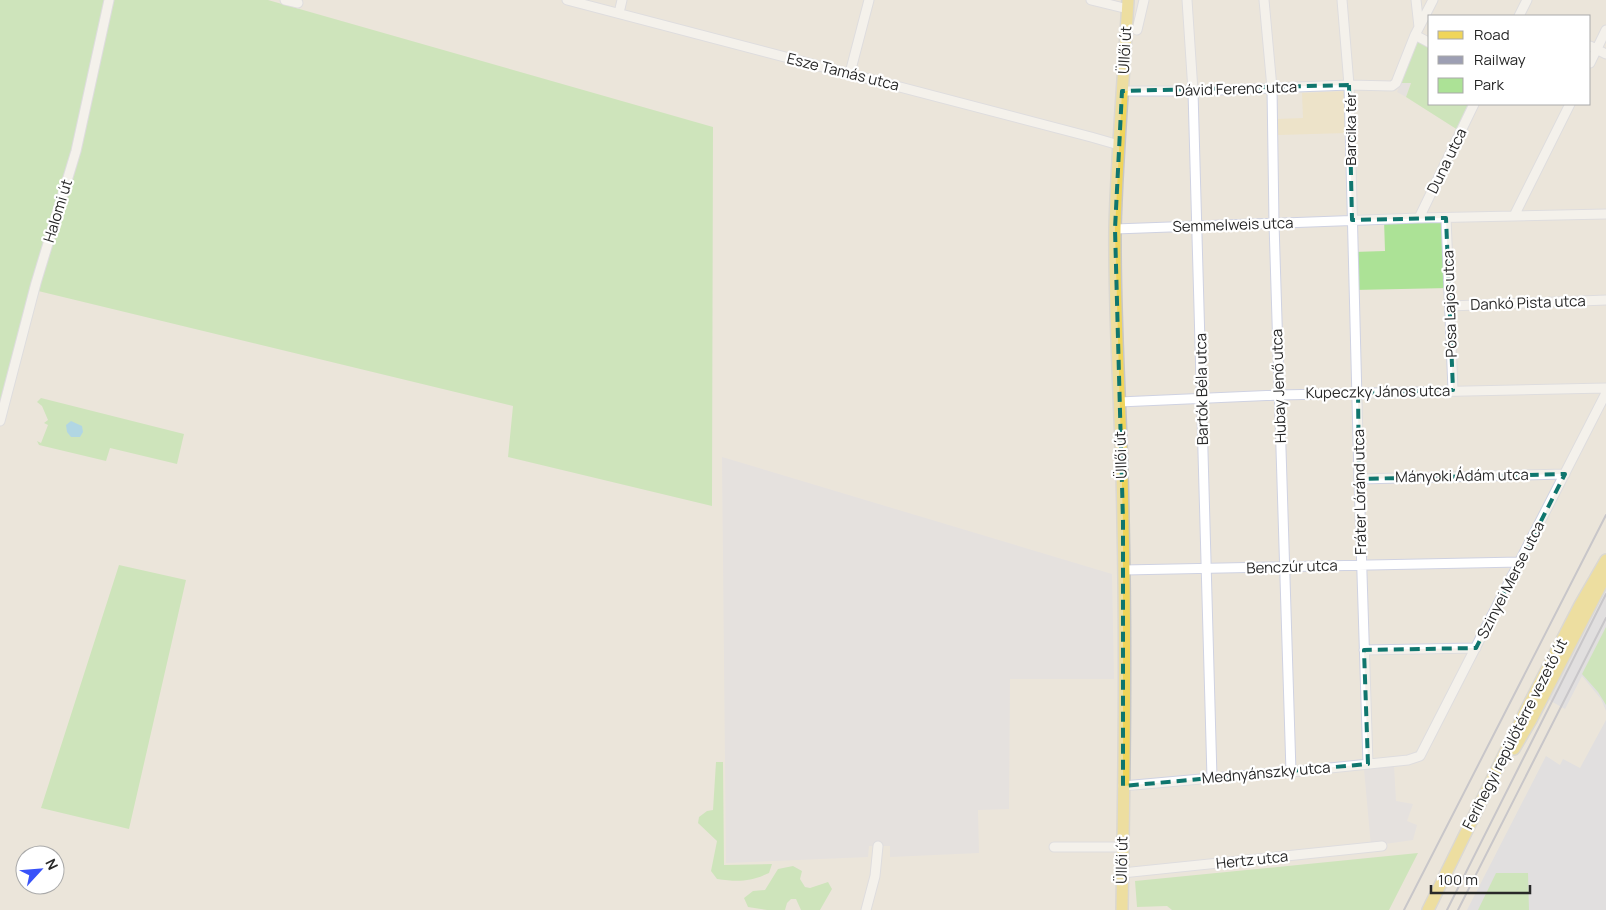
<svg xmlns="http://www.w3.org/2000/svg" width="1606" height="910" font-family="Manrope,sans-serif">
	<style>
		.industrial { fill: #dedbe3 }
		.education { fill: #ede3c9 }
		.airport { fill: #d5d7e4 }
		.green { fill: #ace296 }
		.water { fill: #6cc4ee }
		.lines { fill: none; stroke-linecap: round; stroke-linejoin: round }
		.minor-casing { stroke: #cfd2e2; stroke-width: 11 }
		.major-casing { stroke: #c7c7c7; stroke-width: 14 }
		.minor { stroke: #fff; stroke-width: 9 }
		.major { stroke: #f0d55a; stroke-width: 11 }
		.rail { stroke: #9d9fb3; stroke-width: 2 }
		.marked { fill: none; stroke: #0f766e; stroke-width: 4; stroke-dasharray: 10 6; stroke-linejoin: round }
		.labels { text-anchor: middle; stroke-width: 4.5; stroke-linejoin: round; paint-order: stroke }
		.street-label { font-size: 15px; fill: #282828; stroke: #fff }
	</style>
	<rect width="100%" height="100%" fill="#ebe5da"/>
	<path class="industrial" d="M1411 82 1406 97 1397 92 1401 83Z
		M722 457 1112 574 1114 679H1010L1009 809 978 810 979 853 890 857V846H869L868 857 726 863Z
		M1394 766 1396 801 1413 804 1407 821 1417 825 1413 840 1371 846 1364 769Z"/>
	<path class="education" d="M1345 91 1347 133 1278 135 1277 119 1303 118 1302 93Z"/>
	<path class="airport" d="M1606 587V711L1601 699 1582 676 1565 709 1549 700Z
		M1606 720V910H1467L1546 756 1560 765 1563 759 1580 768Z"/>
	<path class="green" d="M0 0H268L713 127 712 506 508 457 513 406 34 290 0 417Z
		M1415 35 1430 43V104H1474L1461 132 1406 97 1411 83H1396Z
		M1446 217 1449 288 1354 290 1353 252 1385 251 1384 219Z
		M41 398 184 434 177 464 110 448 106 461 39 445 37 441 41 443 48 425 44 423 48 420 42 406 37 402Z
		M119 565 186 580 129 829 41 808Z
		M1606 627V705L1598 692 1582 674Z
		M716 762H723L724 865 772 864 769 873C750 882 738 882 717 879L711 871 717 841 698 823 699 817 707 811 713 810Z
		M1418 853 1389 910H1172L1167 906 1137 907 1135 881Z
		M793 866 802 871 800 879 805 887 810 888 828 882 832 889 820 910H801L796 899H791L787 903 785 910H767L748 907 744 898 753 891 765 890 778 869Z
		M1496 873H1528L1529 910H1478Z"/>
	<path class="water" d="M71 421 82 426 83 432 80 437H71L67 432 66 425Z"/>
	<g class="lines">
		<defs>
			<path id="minor" d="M285 0 298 3
				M567 0 1091 137 1119 145
				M1091 0 1128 9
				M1187 0 1193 91 1212 778
				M1264 0 1272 88 1274 223 1291 772
				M1342 0 1349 85 1359 479 1368 764
				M1416 0 1419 27
				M619 13 622 0
				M1519 16 1527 0
				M1137 30 1144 0
				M1415 35 1430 43
				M1590 46 1606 54
				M1590 63 1606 30
				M850 73 869 0
				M1122 91H1193L1349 85 1392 86 1396 83 1415 35 1433 0
				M1514 216 1570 104
				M1419 218 1474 104
				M1446 218 1453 390
				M1115 229 1419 218 1606 214
				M1450 306 1606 300
				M1119 402 1279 395 1606 388
				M0 421 36 283 76 151 109 0
				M1359 479 1565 474
				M1124 570 1520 562
				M1364 650 1476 648
				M1123 786 1212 778 1291 772 1408 760 1420 756 1606 393
				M1054 847H1123
				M1122 873 1382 846
				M866 910 875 876 878 846"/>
			<path id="major" d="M1514 749 1531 720 1606 575
				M1122 910C1124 780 1126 651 1123 521 1122 423 1114 326 1115 228 1117 152 1124 76 1128 0
				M1428 910 1524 714 1580 605 1606 560"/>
		</defs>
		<use href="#minor" class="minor-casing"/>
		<use href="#major" class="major-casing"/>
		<use href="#minor" class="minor"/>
		<use href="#major" class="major"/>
		<path class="rail" d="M1404 910 1606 515
			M1447 910 1606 594
			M1458 910 1606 618"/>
	</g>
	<path d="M0 0H1606V910H0ZM1349 85 1352 220 1446 218 1453 390 1358 393 1359 479 1565 474 1476 648 1364 650 1368 764 1123 786V521L1115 229 1122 91Z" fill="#ebe5da" fill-opacity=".55" fill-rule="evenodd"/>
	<path class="marked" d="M1349 85 1352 220 1446 218 1453 390 1358 393 1359 479 1565 474 1476 648 1364 650 1368 764 1123 786V521L1115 229 1122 91Z"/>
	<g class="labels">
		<g class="street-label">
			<text transform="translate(1125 50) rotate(-87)" y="5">Üllői út</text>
			<text transform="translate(843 72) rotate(14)" y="5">Esze Tamás utca</text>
			<text transform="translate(1236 89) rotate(-2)" y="5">Dávid Ferenc utca</text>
			<text transform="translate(1351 129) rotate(-90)" y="5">Barcika tér</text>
			<text transform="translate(1447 161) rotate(-64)" y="5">Duna utca</text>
			<text transform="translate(58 211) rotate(-73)" y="5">Halomi út</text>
			<text transform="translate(1233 225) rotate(-2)" y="5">Semmelweis utca</text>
			<text transform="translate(1528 303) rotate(-2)" y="5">Dankó Pista utca</text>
			<text transform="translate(1450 304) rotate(-92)" y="5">Pósa Lajos utca</text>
			<text transform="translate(1279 386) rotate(-92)" y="5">Hubay Jenő utca</text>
			<text transform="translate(1202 389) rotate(-91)" y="5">Bartók Béla utca</text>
			<text transform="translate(1378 392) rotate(-1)" y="5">Kupeczky János utca</text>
			<text transform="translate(1121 455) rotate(-92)" y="5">Üllői út</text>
			<text transform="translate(1462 476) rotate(-1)" y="5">Mányoki Ádám utca</text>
			<text transform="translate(1360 492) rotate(-91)" y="5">Fráter Lóránd utca</text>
			<text transform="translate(1292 567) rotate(-2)" y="5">Benczúr utca</text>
			<text transform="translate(1511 580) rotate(-63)" y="5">Szinyei Merse utca</text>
			<text transform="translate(1515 734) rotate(-63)" y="5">Ferihegyi repülőtérre vezető út</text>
			<text transform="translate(1266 773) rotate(-5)" y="5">Mednyánszky utca</text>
			<text transform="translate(1122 860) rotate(-89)" y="5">Üllői út</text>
			<text transform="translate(1252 860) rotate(-6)" y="5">Hertz utca</text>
		</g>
	</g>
	<rect x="1428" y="15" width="162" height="90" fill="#ffffff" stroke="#a9a9a9"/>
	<rect x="1438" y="31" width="25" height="8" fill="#f0d55a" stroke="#a9a9a9"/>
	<text x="1474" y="40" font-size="15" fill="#282828">Road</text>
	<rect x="1438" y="56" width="25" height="8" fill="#9d9fb3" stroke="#a9a9a9"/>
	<text x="1474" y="65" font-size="15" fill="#282828">Railway</text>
	<rect x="1438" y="78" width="25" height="15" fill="#ace296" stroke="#a9a9a9"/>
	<text x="1474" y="90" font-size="15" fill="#282828">Park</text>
	<g transform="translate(40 870) rotate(64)"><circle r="24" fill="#ffffff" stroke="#a9a9a9"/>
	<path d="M0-4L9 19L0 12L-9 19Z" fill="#3852f9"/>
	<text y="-8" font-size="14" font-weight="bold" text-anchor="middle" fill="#282828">N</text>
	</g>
	<path d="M1431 885v8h99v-8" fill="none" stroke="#282828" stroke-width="2.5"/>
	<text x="1438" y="885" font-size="15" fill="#282828" stroke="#ffffff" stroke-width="4" paint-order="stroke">100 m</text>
</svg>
